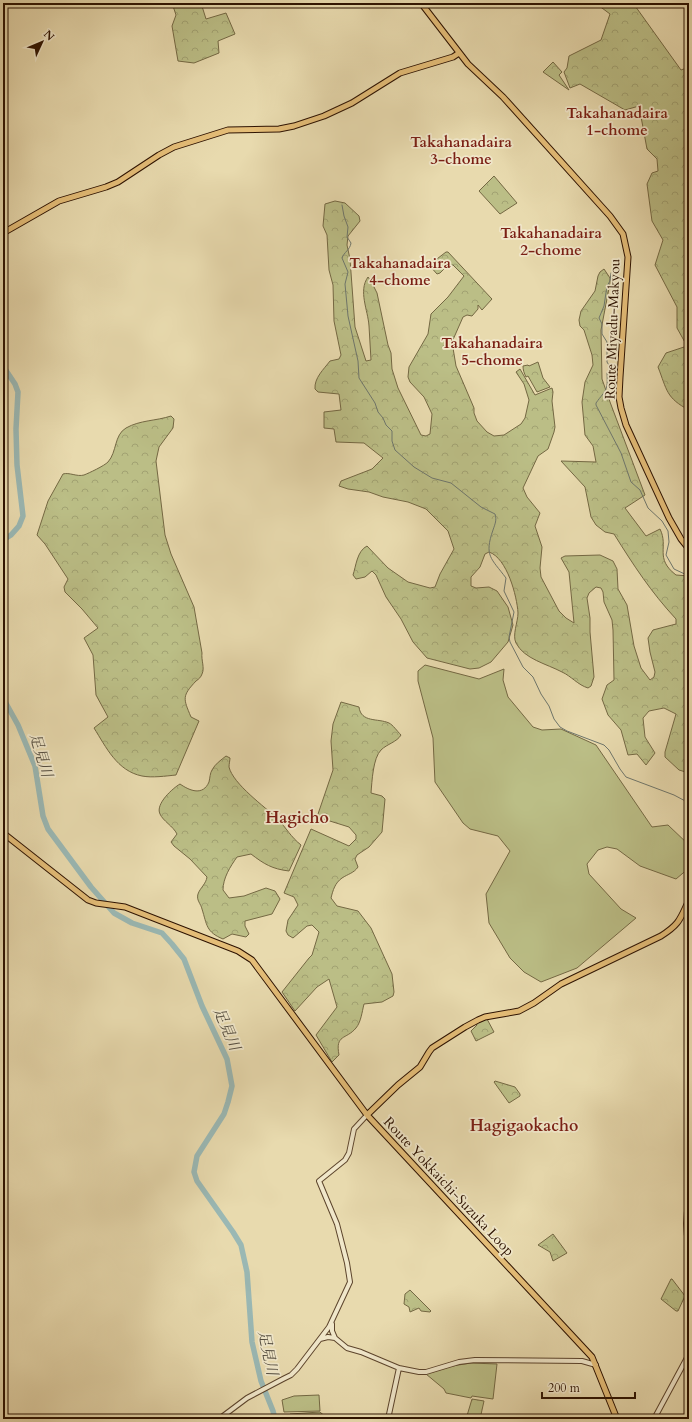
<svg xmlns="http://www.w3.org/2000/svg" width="692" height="1422" font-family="Cardo,'Noto Serif JP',serif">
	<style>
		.green { fill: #bbbe86; stroke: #746843 }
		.forest { fill: url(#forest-crowns); stroke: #746843 }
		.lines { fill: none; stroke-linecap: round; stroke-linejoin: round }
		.stream { stroke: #6e766c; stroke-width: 1 }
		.river { stroke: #9ab8b4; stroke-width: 5.5 }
		.minor-casing { stroke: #5c442c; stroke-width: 6 }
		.major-casing { stroke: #2d1200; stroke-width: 7 }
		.minor { stroke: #f0e7ca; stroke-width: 4 }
		.major { stroke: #e4bd77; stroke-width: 5 }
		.labels { text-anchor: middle; stroke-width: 3.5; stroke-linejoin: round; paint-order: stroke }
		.street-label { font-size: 14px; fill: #2d1200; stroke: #f0e7ca }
		.neighbourhood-label { font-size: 15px; font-weight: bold; fill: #7a1f14; stroke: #f0e7ca }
		.water-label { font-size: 15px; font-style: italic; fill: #534c3f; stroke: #f0e7ca }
		.quarter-label { font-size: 16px; font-weight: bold; fill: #7a1f14; stroke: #f0e7ca }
	</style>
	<defs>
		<pattern id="forest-crowns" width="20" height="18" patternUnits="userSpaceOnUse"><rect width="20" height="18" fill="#bbbe86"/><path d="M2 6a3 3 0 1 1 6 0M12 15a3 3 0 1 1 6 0" fill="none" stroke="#a1a272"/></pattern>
	</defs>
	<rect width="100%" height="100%" fill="#e8daae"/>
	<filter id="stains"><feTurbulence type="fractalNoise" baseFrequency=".005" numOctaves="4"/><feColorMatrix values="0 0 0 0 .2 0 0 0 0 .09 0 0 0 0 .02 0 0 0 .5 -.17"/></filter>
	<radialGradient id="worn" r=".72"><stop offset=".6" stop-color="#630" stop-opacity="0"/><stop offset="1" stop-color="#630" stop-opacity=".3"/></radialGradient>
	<path class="green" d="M425 665 479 679 504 669 503 680 508 697 533 727 542 730 561 729 596 745 652 827 668 825 689 845V868L676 879 640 866 617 849 607 847 598 850 587 864 589 874 621 909 636 918 577 968 541 982 524 972 510 958 489 923 486 894 510 851 498 836 470 829 463 823 435 782 433 738 418 681V671Z
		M471 1363 497 1364 493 1399 472 1396 471 1398 446 1393 444 1389 426 1374 452 1366Z
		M319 1395 320 1411 284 1412 282 1400 294 1396Z
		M320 1412 328 1419H290V1414Z"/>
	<path class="forest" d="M172 3H201L206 19 226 13 235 34 218 41 219 53 194 63 178 61 172 26 176 15Z
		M560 3H633L681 70 689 67V410C666 398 667 390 658 367L666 353 687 346 677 328V307L655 265 663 240 652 221 647 184 652 173 658 171 657 159 647 149 639 106 625 110 580 84 570 88 564 72 567 68 569 56 601 40 610 14 598 5 562 6Z
		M553 62 562 72 559 75 569 90 543 72Z
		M494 176 517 203 500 214 479 191Z
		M335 201 345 203 359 216 360 221 348 236 347 245 350 259 355 327 366 361 371 360C370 349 370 337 369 326 368 310 358 291 368 277L371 281 377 293 388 345 391 353 392 369 398 388 421 435 426 436 430 434 432 414 424 397 410 382 408 377 409 367 428 334 431 314 448 297 464 276 453 265 447 266 440 273 437 274 429 265 446 252H448L491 298 492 299 482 310 478 305V309L472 316 467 315 463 317 452 342 456 366 474 408V413L477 421 487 432 494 436 504 435 521 424 525 418 529 400 524 384 516 372 520 369 535 395 552 388 553 392 552 401 555 427 554 432 548 449 538 456 523 488 527 497 540 513 535 526 542 547 540 568 541 577 559 611 566 618 574 623 569 572 561 558 565 556 600 555 613 561 617 569 618 589 627 605 634 646 641 668 650 680 654 677 655 672 650 652 648 638 653 630 676 624V619C651 592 634 566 614 534L605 532 596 525 591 517 585 487 561 461 596 462 593 446 585 435 582 402 585 382 593 365 592 355 584 330 580 326 579 320 581 311 595 291 598 276 600 272 604 269 610 278V283L601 330 602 379 610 402 645 495 625 508 646 536 660 529C669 547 654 558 676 575L689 576V773L679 770 665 757V752L676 714 664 708 649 711 643 718 645 737 655 753 646 765 637 754 628 755 621 730 608 715 602 699 607 685 614 680 613 630 612 620 604 602 603 592 601 588 596 587 589 593 587 598 590 618V632L594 677 591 686 588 688C578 685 571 676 562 672 547 664 524 659 516 643 512 635 518 622 518 613 517 596 507 558 489 552L485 554 480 567 471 577V586L476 588 489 587 497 591 508 607 513 625 508 642 491 662 479 668 470 669 427 658 413 642 401 619 386 597 376 575 372 571 365 577 356 579 353 575C356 566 357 551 367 546L388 568 408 582 430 588 435 587 440 574 454 549 448 531 426 509 408 502 383 497 369 492 348 489 339 486 341 481 372 469 383 458 364 443 336 442 334 429 324 428V412L341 410 339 394 318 392 315 389C314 378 324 369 330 361L339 359 341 355 334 321 333 285 329 270 327 235 323 226 325 204Z
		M538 362 543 378 550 387 537 392 528 376 526 377C524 373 523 370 523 366L528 365 529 366Z
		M171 416 174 419 173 428 159 447 156 461 165 535 171 554 194 607 202 653C201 660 205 668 202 674 201 677 199 679 196 681 182 696 183 698 191 717L199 721 176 775C166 776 152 778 142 776 117 771 106 747 94 728L108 717 96 695 93 655 84 638 98 628 82 609 65 592 64 587 68 579 45 544 37 535 48 501 63 474C69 472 77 477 84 475 89 473 104 466 108 462 117 452 114 435 126 428 140 420 156 421 171 416Z
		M341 702 359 707C361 723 378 718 389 723 393 725 397 731 401 735 397 742 387 744 381 750 373 758 372 781 371 793L382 796 385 799 382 832 369 847 357 855 355 859 358 867C354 873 348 874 342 878 335 883 333 890 331 898L337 906 358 911 371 928 392 974 394 992 393 996 382 1002 364 1004C362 1012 361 1022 356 1028 346 1040 335 1034 339 1055L332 1062 316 1035 337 1007 329 979 317 987 295 1011 282 992 309 958 312 955 319 932 312 925 307 926 293 938 288 935 286 931 288 920 298 905 294 897 284 893 311 829 349 846 356 839V835L349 827 317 817 333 770 331 741 333 724Z
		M226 756 230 758C230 760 229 764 229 767 233 784 265 807 278 819 286 828 291 837 301 845L289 871C272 869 264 864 251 854L237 857C230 867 223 878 223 890L229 898 244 896 266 888 275 891 280 899 272 914 245 921V926L249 934 246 937 232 934 223 939C206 932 207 925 202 909 201 904 196 900 198 894 200 888 206 884 207 877L190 859 174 846 171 842 177 834C173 826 163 821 160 814 155 804 173 788 180 784 190 791 203 796 209 782 210 778 210 773 212 770 215 764 221 760 226 756Z
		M487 1019 494 1032 476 1041 471 1031 477 1025 476 1023Z
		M495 1081 515 1087 520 1094V1096L509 1103 494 1082Z
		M553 1234 567 1253 553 1261 550 1252 538 1245Z
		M671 1279H672L685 1296 678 1311H676L661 1299Z
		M410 1290 431 1311 430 1312 421 1311 419 1308 410 1312 409 1307 404 1304 405 1294Z
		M472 1399 484 1401 480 1419H466Z"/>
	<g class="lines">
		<path class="stream" d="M342 205 344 216 348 227 347 237 351 243C350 250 344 252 342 258L348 272 345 284 348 316 358 361 359 378 375 403 378 412 383 418 386 425 392 431V441L395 450 414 467 432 478 451 483 481 507 495 514C497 520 495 524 493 530 484 556 491 558 506 578L504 591 514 612 509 637 510 642 523 667 533 677 541 694 549 706 554 719 560 727 567 731 604 745 609 750 620 769 626 777 674 795 689 803
			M611 273 610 281 607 286 604 306 599 318 602 324V334L607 342V362L610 367 609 370 607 373C608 392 606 389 596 403V405L621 453 631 482 640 490 648 508 662 521 668 531 669 542 666 555 674 569 689 576"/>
		<path class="river" d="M3 366 15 384 18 392 16 429 17 465 23 516 19 526 11 535 3 540
			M3 698 18 725 35 766 43 816 48 829 91 887 114 913 132 923 162 933 172 944 184 959 202 1006 227 1059 232 1086 228 1102 224 1114 197 1156 194 1172 197 1181 233 1232 241 1245 247 1272 252 1342 261 1381 273 1411 275 1419"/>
		<defs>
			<path id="minor" d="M689 1201C685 1217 685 1231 689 1246
				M332 1324V1331L335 1338
				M320 1339 328 1337 335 1338 347 1348 361 1352 399 1368 419 1372H426L459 1362 475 1360 582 1361 596 1365
				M219 1419 247 1398 283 1379 291 1375 297 1369 329 1327 350 1282 347 1263 337 1224 319 1181 345 1160 349 1153 354 1129 367 1115
				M388 1419 399 1368
				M654 1419 689 1354"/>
			<path id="major" d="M421 3 468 64 503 97 610 216 623 234 628 257 620 377 619 397 621 408 626 425 669 518 681 539 689 549
				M3 233 59 201 106 187 118 182 159 155 174 147 228 130 279 129 294 126 324 116 352 103 400 73 453 57 459 53
				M3 833 88 900 96 903 125 907 238 951 252 960 367 1115 592 1357 617 1419
				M367 1115 398 1085 420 1067 429 1052 432 1048 465 1027 478 1020 485 1017 519 1011 534 1003 561 984 661 936C680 924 680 919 689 900"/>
		</defs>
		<use href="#minor" class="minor-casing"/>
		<use href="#major" class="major-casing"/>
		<use href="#minor" class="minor"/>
		<use href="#major" class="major"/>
	</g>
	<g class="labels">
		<g class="street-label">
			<text transform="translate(612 329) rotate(-88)" y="5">Route Miyadu-Makyou</text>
			<text transform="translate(449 1186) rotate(47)" y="5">Route Yokkaichi-Suzuka Loop</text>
		</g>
		<g class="neighbourhood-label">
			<text x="617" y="118">Takahanadaira<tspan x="617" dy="17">1-chome</tspan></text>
			<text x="461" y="147">Takahanadaira<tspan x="461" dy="17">3-chome</tspan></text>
			<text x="551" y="238">Takahanadaira<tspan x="551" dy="17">2-chome</tspan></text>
			<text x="400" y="268">Takahanadaira<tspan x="400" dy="17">4-chome</tspan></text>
			<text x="492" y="348">Takahanadaira<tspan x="492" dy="17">5-chome</tspan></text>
		</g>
		<g class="water-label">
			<text transform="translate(41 755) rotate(73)" y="5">足見川</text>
			<text transform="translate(227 1029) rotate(67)" y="5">足見川</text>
			<text transform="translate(268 1353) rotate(78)" y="5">足見川</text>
		</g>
		<g class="quarter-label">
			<text x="297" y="823">Hagicho</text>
			<text x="524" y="1131">Hagigaokacho</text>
		</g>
	</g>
	<rect width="692" height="1422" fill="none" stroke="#e8daae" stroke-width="16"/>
	<rect x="4" y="4" width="684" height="1414" fill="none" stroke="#2d1200" stroke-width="2"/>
	<rect x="8" y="8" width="676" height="1406" fill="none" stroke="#2d1200"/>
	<g transform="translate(42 42) rotate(46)" stroke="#f0e7ca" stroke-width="3" paint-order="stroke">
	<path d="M0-3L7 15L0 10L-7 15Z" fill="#2d1200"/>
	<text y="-6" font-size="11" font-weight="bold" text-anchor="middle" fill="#2d1200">N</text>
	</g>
	<path d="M542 1392v6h93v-6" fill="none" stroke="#2d1200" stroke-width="2"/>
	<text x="548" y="1392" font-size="12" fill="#2d1200" stroke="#f0e7ca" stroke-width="3" paint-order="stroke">200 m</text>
	<rect width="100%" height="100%" filter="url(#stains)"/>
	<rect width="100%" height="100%" fill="url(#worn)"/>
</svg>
